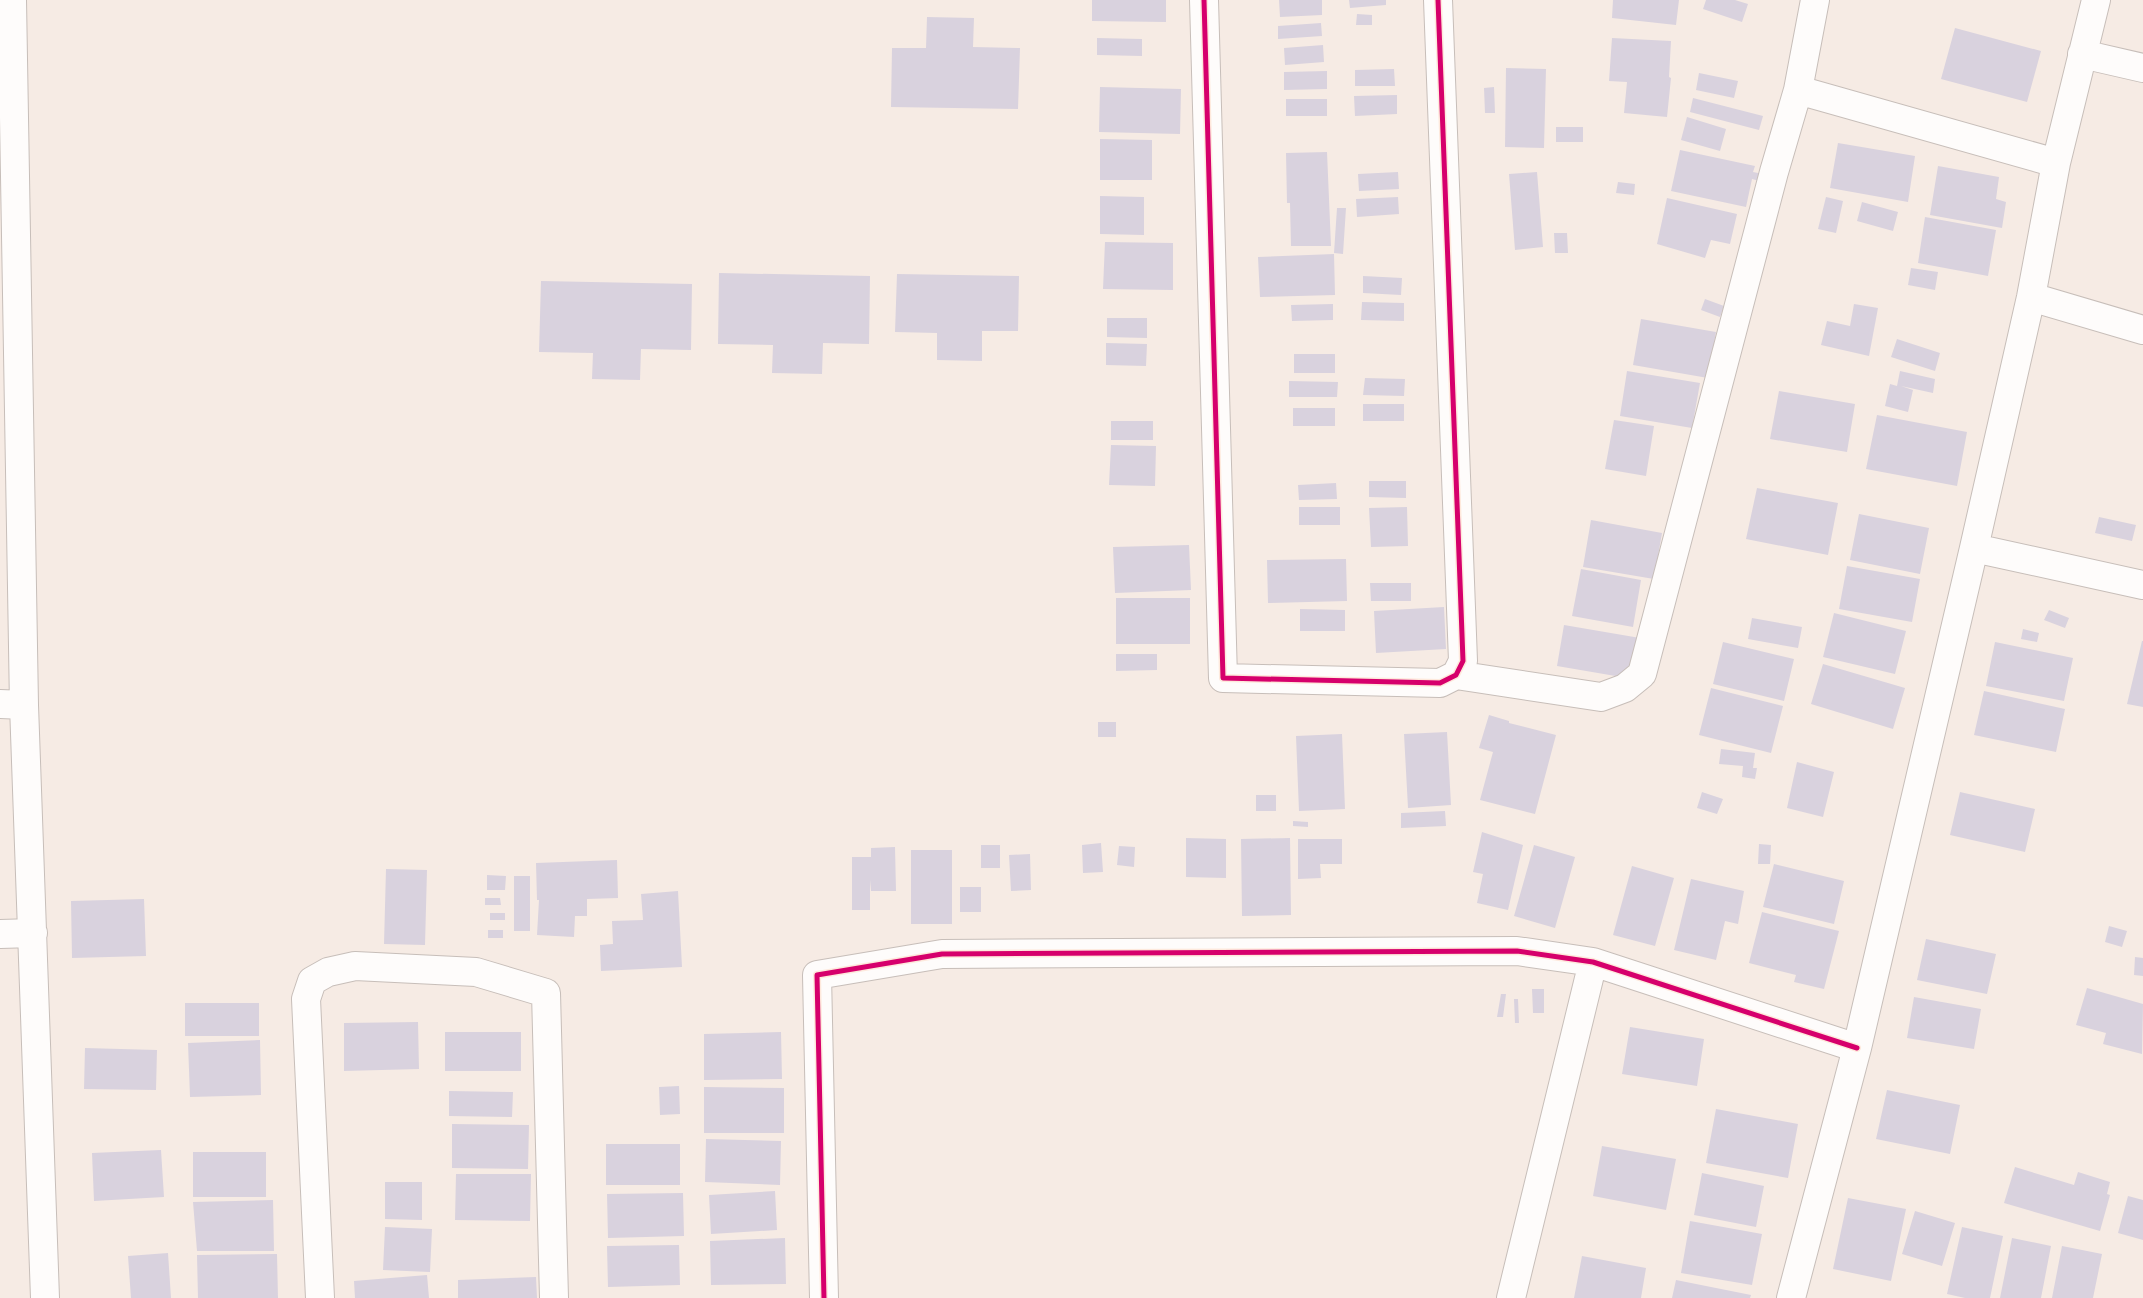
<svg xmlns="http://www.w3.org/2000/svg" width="2143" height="1298" font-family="Bitter,serif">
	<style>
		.building { fill: #d9d2de }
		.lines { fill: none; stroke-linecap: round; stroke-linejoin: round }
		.street-casing { stroke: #c7beb9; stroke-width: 30 }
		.street { stroke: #fefcfb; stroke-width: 28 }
		.cycleway-casing { stroke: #fee9dc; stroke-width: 8 }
		.cycleway { stroke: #d6006c; stroke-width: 5 }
	</style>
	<rect width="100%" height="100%" fill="#f6ebe4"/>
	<path class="building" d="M1092 0H1166V22L1092 21Z
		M1279 0H1322V15L1280 17Z
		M1349 0H1386V5L1350 8Z
		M1613 0H1679L1676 25 1612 18Z
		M1706 0H1735L1748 4 1742 22 1703 9Z
		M1357 14 1372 15V25H1356Z
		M927 17 974 18 973 47 1020 48 1018 109 891 107 892 48H926Z
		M1321 23 1322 36 1278 39V26Z
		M1955 28 2041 51 2027 102 1941 79Z
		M1097 38 1142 39V56L1097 55Z
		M1612 38 1671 41 1669 77 1671 78 1667 117 1624 113 1627 82 1609 81Z
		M1323 45 1324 62 1285 65 1284 48Z
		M1506 68 1546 69 1544 148 1505 147Z
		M1394 69 1395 86H1355V70Z
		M1327 71V89L1284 90V72Z
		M1699 73 1738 81 1734 98 1696 90Z
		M1100 87 1181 89 1180 134 1099 132Z
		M1494 87 1495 113H1485L1484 88Z
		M1397 95V114L1355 116 1354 96Z
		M1693 98 1763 116 1759 130 1690 112Z
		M1286 99H1327V116H1286Z
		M1687 117 1726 129 1720 151 1681 140Z
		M1556 127H1583V142H1556Z
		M1100 139 1152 140V180H1100Z
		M1838 143 1915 156 1908 202 1830 188Z
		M1680 150 1755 166 1753 172 1773 176 1771 184 1752 179 1746 207 1671 191Z
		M1327 152 1331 246H1291L1290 203H1287L1286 153Z
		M1938 166 1999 177 1996 199 2006 202 2002 228 1930 215Z
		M1398 172 1399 189 1359 191 1358 174Z
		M1537 172 1543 247 1515 250 1509 174Z
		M1618 182 1635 184 1634 195 1616 193Z
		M1100 196 1144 197V235L1100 234Z
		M1398 197 1399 214 1357 217 1356 199Z
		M1826 197 1843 201 1836 233 1818 229Z
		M1667 198 1737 214 1730 244 1711 240 1705 258 1657 244Z
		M1862 202 1898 212 1893 231 1857 221Z
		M1337 208H1346L1343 254 1334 253Z
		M1925 217 1996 230 1988 276 1918 263Z
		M1554 233H1567L1568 253H1555Z
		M1105 242 1173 243V290L1103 289Z
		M1334 254 1335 295 1260 297 1258 257Z
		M1911 268 1938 272 1935 290 1908 285Z
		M719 273 870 276 869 344 823 343 822 374 772 373 773 345 718 344Z
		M897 274 1019 276 1018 331H982V361L937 360V333L895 332Z
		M1363 276 1402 278 1401 295 1363 293Z
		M541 281 692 284 691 350 641 349 640 380 592 379 593 353 539 352Z
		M1705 299 1724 306 1720 317 1701 310Z
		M1362 302 1404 303V321L1361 320Z
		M1333 304V320L1292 321 1291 305Z
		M1854 304 1878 308 1869 356 1821 345 1827 321 1850 326Z
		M1107 318H1147V338L1107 337Z
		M1641 319 1716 332 1708 378 1633 365Z
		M1897 339 1940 353 1935 371 1891 357Z
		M1106 343 1147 344 1146 366 1106 365Z
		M1294 354H1335V373H1294Z
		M1627 371 1700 383 1692 428 1620 416Z
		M1900 371 1935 379 1933 393 1901 386 1913 390 1908 412 1885 406 1890 384 1897 386Z
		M1365 378 1405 379 1404 396 1363 395Z
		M1289 381 1338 382 1337 397H1289Z
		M1779 391 1855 404 1847 452 1770 439Z
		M1363 404H1404V421H1363Z
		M1293 408H1335V426H1293Z
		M1877 415 1967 432 1957 486 1866 469Z
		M1614 420 1654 426 1646 476 1605 469Z
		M1111 421H1153V440H1111Z
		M1111 445 1156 446 1155 486 1109 485Z
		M1369 481H1406V498L1369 497Z
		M1336 483 1337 499 1299 500 1298 485Z
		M1757 488 1838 503 1828 555 1746 539Z
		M1299 507H1340V525H1299Z
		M1407 507 1408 546 1371 547 1369 508Z
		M1859 514 1929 528 1920 574 1850 560Z
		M2099 517 2136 525 2132 541 2095 533Z
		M1591 520 1662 533 1654 579 1583 567Z
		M1189 545 1191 590 1115 593 1113 547Z
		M1346 559 1347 601 1268 603 1267 560Z
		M1847 566 1920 579 1912 622 1839 609Z
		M1581 569 1641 580 1633 627 1572 616Z
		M1370 583H1411V601H1371Z
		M1116 598H1190V644H1116Z
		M1444 607 1446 649 1376 653 1374 611Z
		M1300 609 1345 610V631H1300Z
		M2049 610 2069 618 2065 628 2044 620Z
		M1834 613 1906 631 1895 674 1823 657Z
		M1752 618 1802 627 1798 648 1748 639Z
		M1564 625 1640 638 1633 679 1557 666Z
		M2023 629 2039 633 2037 642 2021 639Z
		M2142 641H2143V707L2127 704Z
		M1723 642 1794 659 1784 701 1713 684Z
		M1995 642 2073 658 2064 701 1986 686Z
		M1116 654H1157V670L1116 671Z
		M1823 664 1905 688 1893 729 1811 704Z
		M1711 688 1783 706 1771 753 1699 735Z
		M1984 691 2065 709 2056 752 1974 735Z
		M1489 715 1509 721V723L1556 735 1535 814 1480 800 1493 752 1479 748Z
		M1098 722H1116V737H1098Z
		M1447 732 1451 805 1408 808 1404 734Z
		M1342 734 1345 809 1299 811 1296 736Z
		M1721 749 1755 753 1753 768H1757L1755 779 1742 777 1743 766 1719 764Z
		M1797 762 1834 772 1823 817 1787 808Z
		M1702 792 1723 799 1717 814 1697 808Z
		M1960 792 2035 809 2025 852 1950 835Z
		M1256 795H1276V811H1256Z
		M1445 811 1446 826 1401 828V813Z
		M1293 821 1308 822V827L1293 826Z
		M1482 832 1523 845 1508 910 1477 903 1483 874 1473 872Z
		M1186 838 1226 839V878L1186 877Z
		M1290 838 1291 915 1242 916 1241 839Z
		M1298 839H1342V864H1320L1321 878 1298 879Z
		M1101 843 1103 872 1083 873 1082 845Z
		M1759 844 1771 845 1770 864H1758Z
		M981 845H1000V868H981Z
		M1534 845 1575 857 1555 928 1514 916Z
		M1119 846 1135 847 1134 867 1117 865Z
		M895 847 896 891H871L870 880V910H852V857H871V848Z
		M911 850H952V924H911Z
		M1030 854 1031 890 1011 891 1009 855Z
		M617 860 618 898 587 899V916H575L574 937 537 935 539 900H537L536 863Z
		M1774 864 1844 881 1834 924 1763 907Z
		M1632 866 1674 878 1655 946 1613 935Z
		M386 869 427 870 425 945 384 944Z
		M487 875 506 876 505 890H487Z
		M514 876H530V931H514Z
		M1691 879 1744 891 1738 924 1725 921 1716 960 1674 950Z
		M960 887H981V912H960Z
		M678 891 682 967 601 971 600 945 613 944 612 921 643 920 641 894Z
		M485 898H500L501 905H485Z
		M144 899 146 956 72 958 71 901Z
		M1762 912 1839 931 1824 989 1794 982 1796 975 1749 963Z
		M490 913H505V920H490Z
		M2109 926 2127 931 2122 947 2105 942Z
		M488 930H503V938H488Z
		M1926 939 1996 954 1987 994 1917 980Z
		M2135 957 2143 958V976L2134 975Z
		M2087 988 2143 1004 2142 1054 2103 1044 2106 1033 2076 1025Z
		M1532 989H1544V1013H1533Z
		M1501 994H1506L1503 1017H1497Z
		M1914 997 1981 1009 1974 1049 1907 1038Z
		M1514 999H1518L1519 1023H1515Z
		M185 1003H259V1036H185Z
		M418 1022 419 1069 344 1071V1023Z
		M1630 1027 1704 1039 1697 1086 1622 1074Z
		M445 1032H521V1071H445Z
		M781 1032 782 1079 704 1080V1034Z
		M260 1040 261 1095 190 1097 188 1043Z
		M85 1048 157 1050 156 1090 84 1089Z
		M679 1086 680 1114 660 1115 659 1087Z
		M704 1087 784 1088V1133H704Z
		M1887 1090 1960 1105 1950 1154 1876 1139Z
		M449 1091 513 1092 512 1117 449 1116Z
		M1716 1109 1798 1124 1788 1178 1706 1163Z
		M452 1124 529 1125 528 1169 452 1168Z
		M706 1139 781 1141 780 1185 705 1182Z
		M606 1144H680V1185H606Z
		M1602 1146 1676 1159 1666 1210 1593 1196Z
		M161 1150 164 1197 94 1201 92 1153Z
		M193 1152H266V1197H193Z
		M2015 1167 2074 1185 2078 1172 2110 1182 2107 1194 2110 1195 2100 1231 2004 1203Z
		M1702 1173 1764 1186 1756 1227 1694 1215Z
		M456 1174H531L530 1221 455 1220Z
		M385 1182H422V1220L385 1219Z
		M775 1191 777 1230 711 1234 709 1195Z
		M683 1193 684 1236 608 1238 607 1194Z
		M2128 1196 2143 1200V1240L2118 1233Z
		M1848 1198 1906 1209 1891 1281 1833 1269Z
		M273 1200 274 1251H197L193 1202Z
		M1915 1211 1955 1223 1942 1266 1902 1254Z
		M1690 1221 1762 1234 1752 1285 1681 1273Z
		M385 1227 432 1229 430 1272 383 1270Z
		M1962 1227 2003 1236 1990 1298H1965L1947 1294Z
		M785 1238 786 1284 711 1285 710 1241Z
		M2012 1238 2051 1246 2041 1298H2000Z
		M679 1245 680 1285 608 1287 607 1246Z
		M2062 1246 2102 1254 2093 1298H2052Z
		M168 1253 171 1298H131L128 1256Z
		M277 1254 278 1298H198L197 1255Z
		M1582 1256 1646 1268 1641 1298H1574Z
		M427 1275 429 1298H355L354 1281Z
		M536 1277 537 1298H458V1280Z
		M1676 1280 1751 1295 1750 1298H1672Z"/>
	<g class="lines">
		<defs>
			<path id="street" d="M12 0 24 705 45 1298
				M1204 0 1223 678 1440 683 1456 675 1463 661 1438 0
				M1815 0 1798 90 2056 163
				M2082 54 2143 68
				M2031 297 2143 330
				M1974 548 2143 585
				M1456 675 1601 697 1625 688 1642 674 1774 172 1798 90
				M0 704 24 705
				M0 934 33 933
				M320 1298 306 999 312 981 328 972 355 966 476 972 546 993 554 1298
				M824 1298 817 975 942 954 1517 951 1593 962 1857 1048
				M1511 1298 1593 962
				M1791 1298 1857 1048 1974 548 2031 297 2056 163 2096 0"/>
		</defs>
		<use href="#street" class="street-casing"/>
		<use href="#street" class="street"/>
		<defs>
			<path id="cycleway" d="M1204 0 1223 678 1440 683 1456 675 1463 661 1438 0
				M824 1298 817 975 942 954 1517 951 1593 962 1857 1048"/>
		</defs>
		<use href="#cycleway" class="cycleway-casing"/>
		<use href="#cycleway" class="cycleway"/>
	</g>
</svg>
